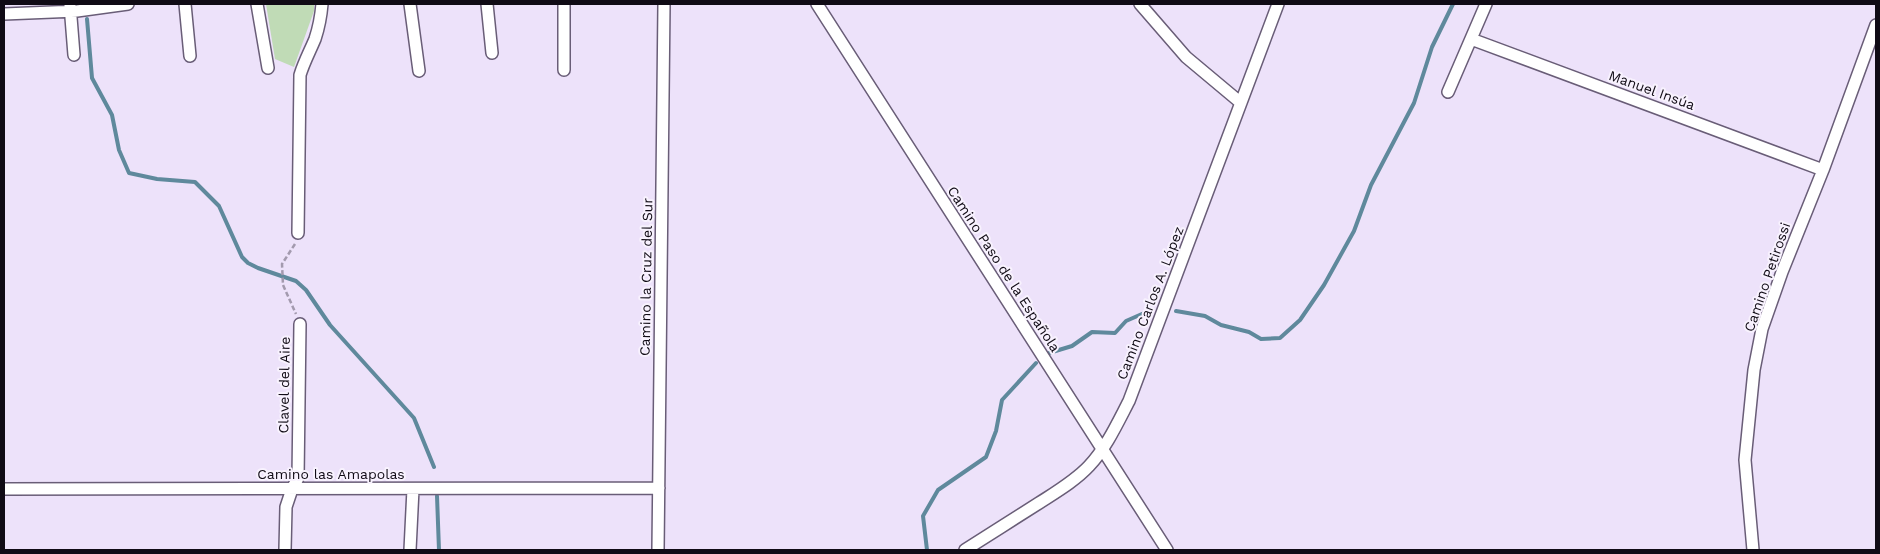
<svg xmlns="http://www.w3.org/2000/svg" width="1880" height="554" font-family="'Work Sans',sans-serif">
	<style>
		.green { fill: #c0dbb6 }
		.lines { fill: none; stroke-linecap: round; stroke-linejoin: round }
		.stream { stroke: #5f899c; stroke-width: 4 }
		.street-casing { stroke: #695d77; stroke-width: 14 }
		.path { stroke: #a39aae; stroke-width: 2.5; stroke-dasharray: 5 2.5; stroke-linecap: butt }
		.street { stroke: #fff; stroke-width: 11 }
		.labels { text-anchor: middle; stroke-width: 4; stroke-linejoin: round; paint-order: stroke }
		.street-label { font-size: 14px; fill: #100b15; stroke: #f8f2fe }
	</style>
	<rect width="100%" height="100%" fill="#ede2fa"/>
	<path class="green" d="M266 4H314V11L294 67 275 59Z"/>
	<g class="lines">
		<path class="stream" d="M87 19 92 78 112 115 119 150 129 173 157 179 195 182 219 206 242 257 248 263 258 268 296 281 306 290 330 325 414 418 434 467
			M1176 311 1205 316 1221 325 1249 332 1261 339 1280 338 1300 320 1324 285 1354 231 1371 185 1414 103 1432 47 1453 4
			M1049 353 1072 346 1092 332 1115 333 1126 321 1151 310
			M437 496 439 550
			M927 550 923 516 938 490 986 457 996 431 1002 400 1036 363"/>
		<defs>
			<path id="street" d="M185 4 190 56
				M257 4 268 68
				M410 4 419 71
				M487 4 492 53
				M564 4V70
				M817 4 1167 550
				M1140 4 1186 57 1241 103
				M70 5 74 55
				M4 14 77 11 128 4
				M1471 39 1823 170
				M1448 92 1486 4
				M298 233 300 75C304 62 310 51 315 39 319 27 321 16 322 4
				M4 489 659 488
				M285 550 286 507 292 489 298 478 300 324
				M410 550 413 489
				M658 550 664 4
				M965 550C990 534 1014 519 1039 503 1056 492 1075 481 1089 466 1106 448 1117 424 1129 401L1278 4
				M1753 550 1745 460 1754 370 1762 329 1782 272 1823 170 1876 25"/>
		</defs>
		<use href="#street" class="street-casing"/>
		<path class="path" d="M295 244 282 264 283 285 296 314"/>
		<use href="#street" class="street"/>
	</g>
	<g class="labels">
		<g class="street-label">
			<text transform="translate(1652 90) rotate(20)" y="5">Manuel Insúa</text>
			<text transform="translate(1004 269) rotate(57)" y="5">Camino Paso de la Española</text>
			<text transform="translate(646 277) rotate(-89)" y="5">Camino la Cruz del Sur</text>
			<text transform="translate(1767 277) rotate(-71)" y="5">Camino Petirossi</text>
			<text transform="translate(1150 303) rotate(-69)" y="5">Camino Carlos A. López</text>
			<text transform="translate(284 385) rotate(-89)" y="5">Clavel del Aire</text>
			<text x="331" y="479">Camino las Amapolas</text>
		</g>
	</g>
	<rect width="1880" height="554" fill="none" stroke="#100b15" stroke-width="10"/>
</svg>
